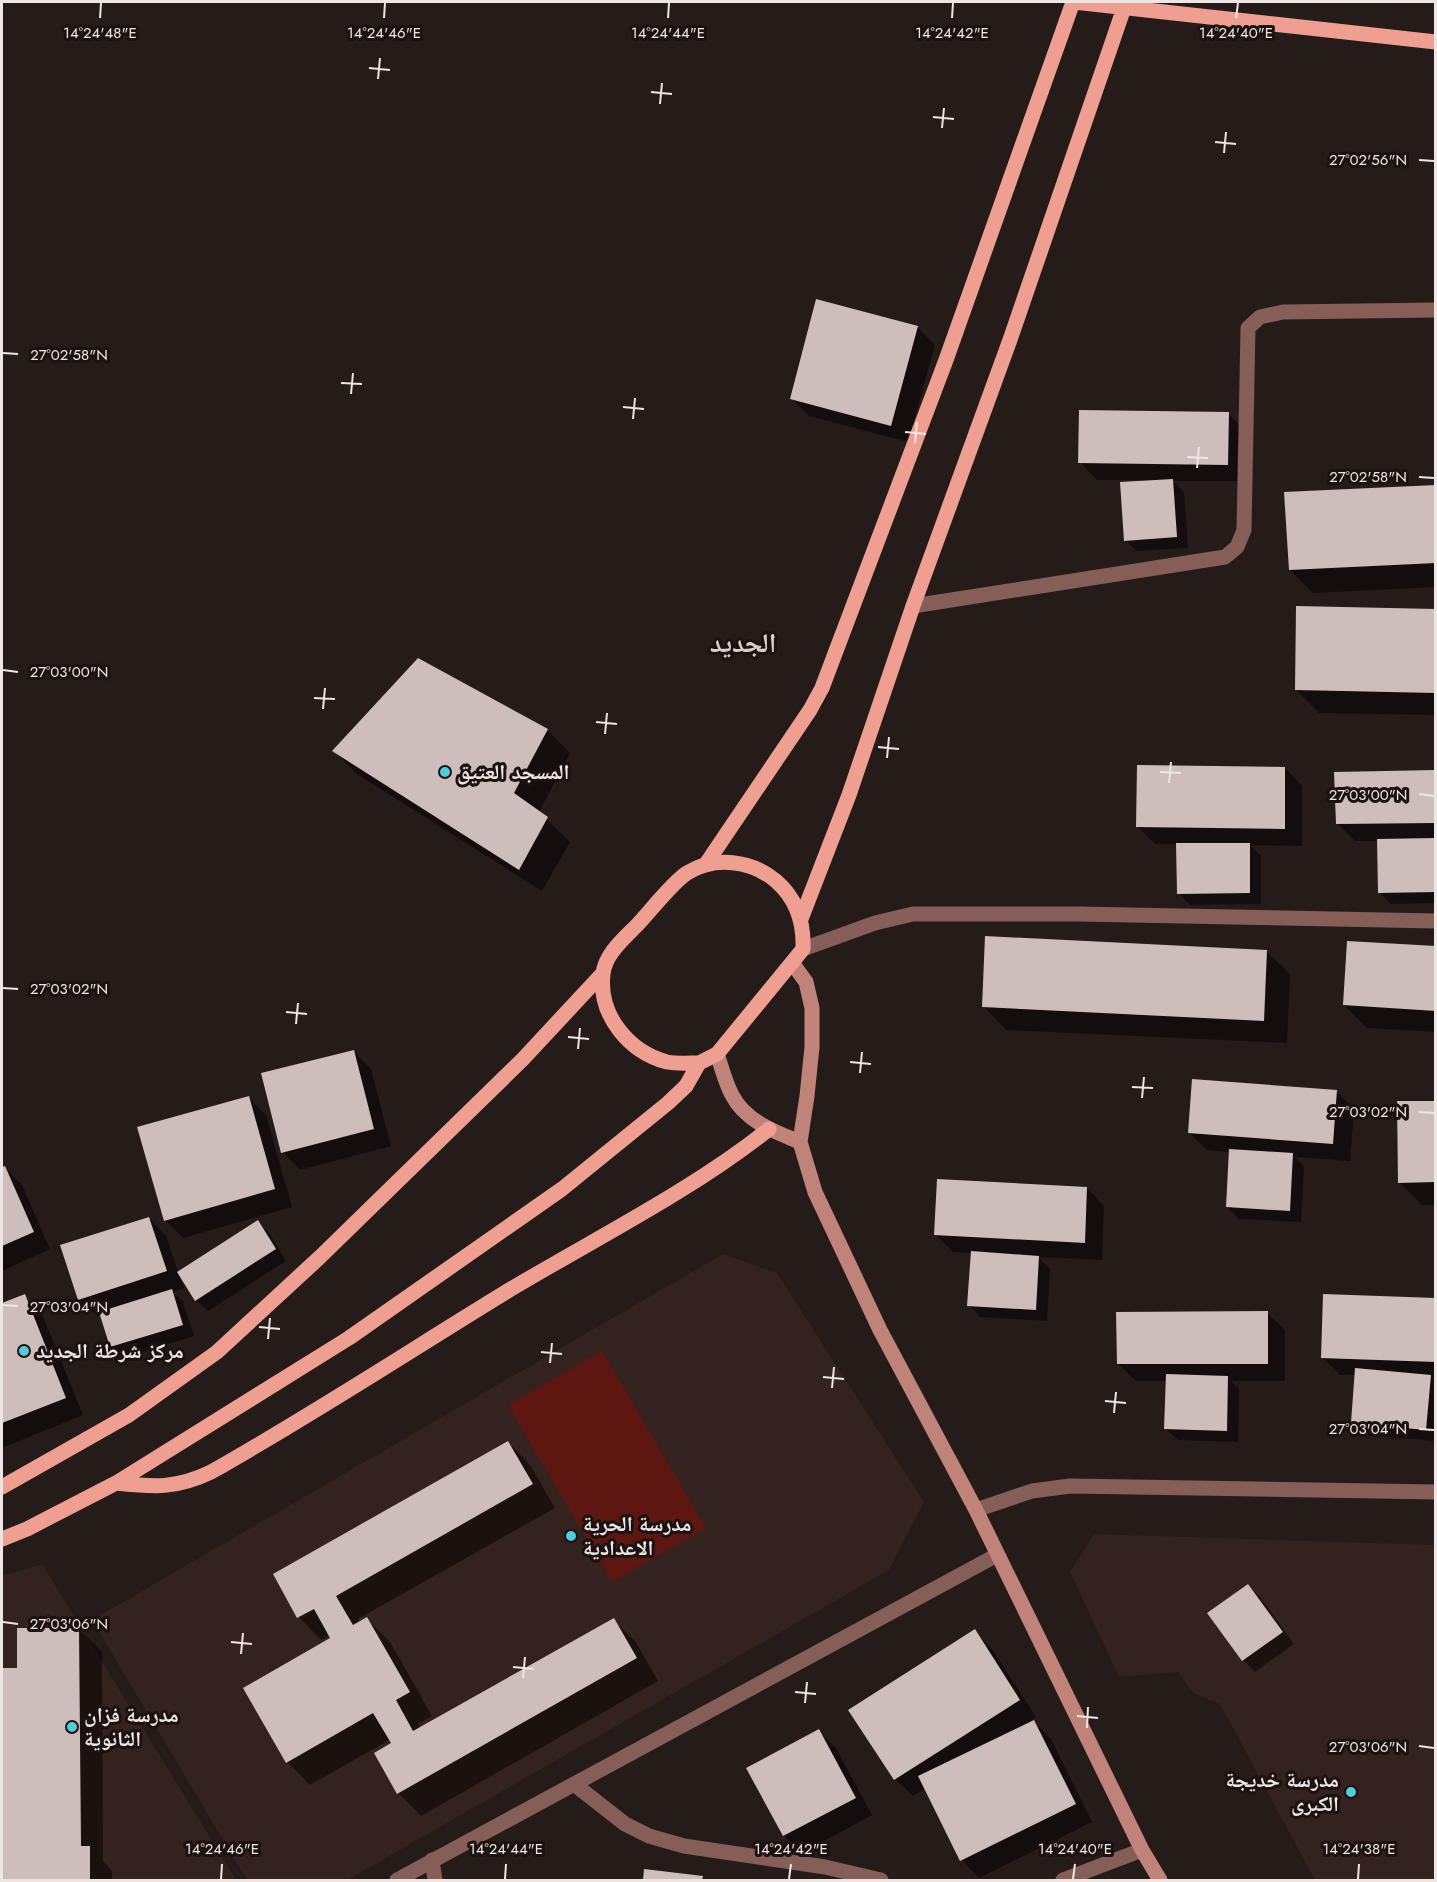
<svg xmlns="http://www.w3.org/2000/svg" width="1437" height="1882" font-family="Jost,'Noto Naskh Arabic',sans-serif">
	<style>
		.built { fill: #34221f }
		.green { fill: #5d1710 }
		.shadow { fill: #0007 }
		.building { fill: #cdbebc }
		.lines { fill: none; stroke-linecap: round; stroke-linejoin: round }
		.street { stroke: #855e58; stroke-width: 15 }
		.secondary { stroke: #c08379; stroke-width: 15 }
		.primary { stroke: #ef9f92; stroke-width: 15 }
		.ticks { fill: none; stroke: #eee6e4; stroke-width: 2 }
		.poi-dot { fill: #54cadd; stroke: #1c1210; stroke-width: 2 }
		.labels { text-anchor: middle; stroke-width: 6; stroke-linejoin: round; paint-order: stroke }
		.poi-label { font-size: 21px; font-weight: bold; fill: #eee6e4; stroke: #1c1210; text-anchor: start }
		.district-label { font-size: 27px; font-weight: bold; fill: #dccdca; stroke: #1c1210 }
		.ticks-label { font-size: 15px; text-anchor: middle; fill: #eee6e4; stroke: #1c1210; stroke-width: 6; stroke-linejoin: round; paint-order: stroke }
	</style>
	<rect width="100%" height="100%" fill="#251b19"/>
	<path class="built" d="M723 1254 777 1273 924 1502 889 1570 347 1880H247L92 1620Z
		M1094 1534 1435 1545V1880H1315L1220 1704 1193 1693 1178 1672 1119 1677 1070 1572Z
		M42 1564 235 1878 232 1880H2V1576Z"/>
	<path class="green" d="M602 1351 706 1528 612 1582 508 1405Z"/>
	<path class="shadow" d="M917 327 935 345 908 442 809 416 792 399Z
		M1228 414 1246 431 1245 481H1173L1184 492 1188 548 1137 551 1125 540 1141 480H1097L1080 462Z
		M1436 486V587L1313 593 1290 570Z
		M1436 611V715L1319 713 1296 690Z
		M547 730 570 753 539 812 570 842 542 891 357 774 334 751Z
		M1285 768 1302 786V846L1250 845 1261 856V904L1190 905 1179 893 1178 844H1155L1138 827Z
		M1436 772V903L1391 904 1379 892 1378 841H1355L1337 823Z
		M1436 948V1032L1367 1028 1344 1005Z
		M1267 952 1290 974 1287 1043 1006 1030 984 1007Z
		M353 1051 371 1069 391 1146 300 1170 283 1152Z
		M1336 1091 1354 1109 1350 1161 1295 1157 1304 1166 1301 1222 1239 1219 1227 1207 1230 1152 1207 1150 1189 1133Z
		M248 1097 266 1115 292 1207 183 1238 165 1220Z
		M1436 1103V1205H1422L1399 1182Z
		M5 1168 22 1185 50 1249 2 1271V1169Z
		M1087 1188 1104 1206 1102 1260 1038 1257 1050 1269 1047 1321 980 1317 969 1305 972 1253 953 1252 936 1235Z
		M149 1218 166 1236 178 1272 257 1222 269 1233 286 1261 208 1311 196 1300 179 1275 184 1288 173 1292 183 1302 194 1336 123 1358 111 1347 101 1315 97 1316 79 1299Z
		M24 1296 42 1314 83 1415 2 1448V1305Z
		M1436 1299V1378H1432L1436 1382V1441L1364 1435 1352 1423 1356 1375H1340L1322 1357Z
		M1267 1313 1285 1330V1381H1231L1239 1389 1238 1442 1178 1440 1166 1429 1167 1381H1136L1118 1364Z
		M508 1442 530 1465 555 1508 358 1619 360 1623 367 1619 390 1642 432 1716 418 1724 421 1729 613 1620 636 1642 658 1681 421 1816 398 1793 393 1744 391 1739 310 1785 287 1762 333 1639 330 1635 321 1640 299 1617 275 1575Z
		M1248 1586 1260 1597 1294 1644 1255 1672 1243 1660 1209 1613Z
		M79 1629 102 1652 103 1861 112 1871V1880H2V1670H19Z
		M974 1631 992 1649 1036 1717 1032 1720 1051 1739 1092 1822 979 1878 962 1860 926 1788 913 1796 895 1779Z
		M818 1731 836 1748 872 1815 802 1853 784 1836 748 1768Z
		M645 1871 702 1878 705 1880H644Z"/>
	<path class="building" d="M816 299 918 326 891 426 790 399Z
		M1079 410 1229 412 1228 465 1078 463Z
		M1173 479 1177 537 1124 541 1120 482Z
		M1436 485V563L1289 570 1284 492Z
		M1296 606 1436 609V693L1295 690Z
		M418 658 548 729 514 793 548 817 519 870 332 751Z
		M1137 765 1285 767V829L1136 827Z
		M1436 770V823L1336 824 1334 772Z
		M1436 838V892L1378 893 1377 839Z
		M1176 843H1250V893L1177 894Z
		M985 936 1267 950 1264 1021 982 1007Z
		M1347 941 1436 946V1011L1343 1005Z
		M354 1050 374 1129 281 1153 261 1073Z
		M1192 1079 1337 1090 1333 1144 1188 1133Z
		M249 1096 275 1189 164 1221 137 1127Z
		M1397 1101H1436V1182L1398 1183Z
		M1229 1149 1293 1153 1290 1211 1226 1207Z
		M5 1166 34 1232 2 1246V1167Z
		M937 1179 1087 1187 1085 1243 934 1235Z
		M149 1217 167 1271 78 1300 60 1245Z
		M258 1220 276 1249 195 1301 177 1272Z
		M971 1251 1039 1256 1036 1310 967 1306Z
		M172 1289 183 1325 110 1347 99 1312Z
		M25 1294 66 1398 2 1423V1303Z
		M1323 1294 1436 1298V1362L1321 1358Z
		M1268 1311V1364H1117L1116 1312Z
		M1355 1368 1431 1375 1426 1430 1351 1423Z
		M1166 1374 1228 1376 1227 1431 1164 1429Z
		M508 1441 533 1484 336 1596 353 1625 367 1617 410 1692 396 1700 413 1731 614 1618 637 1658 397 1794 374 1753 391 1743 373 1713 286 1763 243 1688 330 1638 314 1609 297 1618 273 1574Z
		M1248 1584 1283 1632 1242 1661 1207 1613Z
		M17 1628H79L81 1846H90V1880H2V1668H17Z
		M975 1629 1020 1700 894 1780 848 1710Z
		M1034 1720 1076 1804 960 1861 918 1776Z
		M819 1729 856 1798 783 1836 746 1768Z
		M644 1869 703 1876 702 1880H643Z"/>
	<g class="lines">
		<path class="street" d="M913 606 1225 557 1237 547 1244 530 1248 328 1260 317 1283 312 1436 310
			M803 949 875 923 913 914H1079L1436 921
			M976 1510 1032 1491 1070 1486 1436 1492
			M574 1784 625 1824 649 1836 684 1846 825 1867 881 1880
			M432 1860 435 1880
			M397 1880 997 1555
			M1063 1880 1142 1850"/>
		<path class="secondary" d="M793 964 806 982 812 1008V1047L807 1096 800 1142 815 1192 880 1330 976 1510 1142 1850 1160 1880
			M717 1054C722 1068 725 1082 732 1095 745 1121 775 1132 800 1142"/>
		<path class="primary" d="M1074 2 1436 42
			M706 864 810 710 822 688 946 360 1073 2
			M801 919 849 795 913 606 1011 337 1126 2
			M116 1483C154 1487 176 1489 211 1472 312 1415 408 1352 506 1292 594 1239 688 1193 769 1129
			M2 1487 129 1415 217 1352 320 1257 523 1059 603 973
			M2 1539 27 1529 116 1483 349 1338 562 1189 668 1103 686 1086 699 1063 717 1054 803 949C804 922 797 899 776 881 751 860 715 856 687 873 674 881 651 910 639 923 626 937 605 953 603 974 598 1015 629 1052 667 1062 677 1064 689 1063 699 1063"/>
	</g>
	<path class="ticks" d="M100 18 101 3M384 18 385 3M668 18 669 3M952 18 953 3M1236 18 1238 3M369 68 390 70M378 79 380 58M651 92 672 94M660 104 662 83M933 117 954 119M942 128 944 108M1215 142 1236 144M1224 153 1226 132M1419 160 1434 161M3 353 18 354M341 383 362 384M351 394 353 373M623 407 644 409M633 419 635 398M905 432 926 434M915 443 917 422M1187 457 1208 458M1197 468 1199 447M1419 477 1434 478M3 670 18 672M314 698 335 699M323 709 325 688M596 722 617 724M605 734 607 713M878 747 899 749M887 758 889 737M1160 772 1181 773M1169 783 1171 762M1419 794 1434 796M3 988 18 989M286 1012 307 1014M296 1024 298 1003M568 1037 589 1039M578 1049 580 1028M850 1062 871 1064M860 1073 862 1052M1132 1087 1153 1088M1142 1098 1144 1077M1419 1112 1434 1113M3 1305 18 1306M259 1327 280 1329M268 1339 270 1318M541 1352 562 1354M550 1363 552 1343M823 1377 844 1379M832 1388 834 1367M1105 1401 1126 1403M1114 1413 1116 1392M1419 1429 1434 1430M3 1622 18 1624M231 1642 252 1644M241 1654 243 1633M513 1667 534 1669M523 1678 525 1657M795 1692 816 1694M805 1703 807 1682M1077 1716 1098 1718M1087 1728 1088 1707M1419 1746 1434 1748M221 1879 222 1864M505 1879 506 1864M789 1879 791 1864M1073 1879 1075 1864M1358 1879 1359 1864"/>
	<g class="poi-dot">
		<circle cx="445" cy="772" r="6"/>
		<circle cx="24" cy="1351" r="6"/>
		<circle cx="571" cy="1536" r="6"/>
		<circle cx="72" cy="1727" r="6"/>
		<circle cx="1351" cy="1792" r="6"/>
	</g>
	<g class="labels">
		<g class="poi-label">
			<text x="457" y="779">المسجد العتيق</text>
			<text x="36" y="1358">مركز شرطة الجديد</text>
			<text x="583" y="1531">مدرسة الحرية<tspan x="583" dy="24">الاعدادية</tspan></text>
			<text x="84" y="1722">مدرسة فزان<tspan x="84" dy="24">الثانوية</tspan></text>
			<text x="1339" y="1787" text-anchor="end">مدرسة خديجة<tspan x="1339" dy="24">الكبرى</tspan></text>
		</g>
		<g class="district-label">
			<text x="743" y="652">الجديد</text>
		</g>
	</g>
	<g class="ticks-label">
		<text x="100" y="38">14°24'48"E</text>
		<text x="384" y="38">14°24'46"E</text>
		<text x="668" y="38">14°24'44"E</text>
		<text x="952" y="38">14°24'42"E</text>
		<text x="1236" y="38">14°24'40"E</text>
		<text x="1368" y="165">27°02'56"N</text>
		<text x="69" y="360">27°02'58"N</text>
		<text x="1368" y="482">27°02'58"N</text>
		<text x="69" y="677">27°03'00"N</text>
		<text x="1368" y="800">27°03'00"N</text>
		<text x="69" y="994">27°03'02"N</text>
		<text x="1368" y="1117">27°03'02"N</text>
		<text x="69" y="1312">27°03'04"N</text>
		<text x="1368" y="1434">27°03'04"N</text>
		<text x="69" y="1629">27°03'06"N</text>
		<text x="1368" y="1752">27°03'06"N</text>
		<text x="222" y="1854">14°24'46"E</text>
		<text x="506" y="1854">14°24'44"E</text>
		<text x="791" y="1854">14°24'42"E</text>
		<text x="1075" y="1854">14°24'40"E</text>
		<text x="1359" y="1854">14°24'38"E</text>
	</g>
	<rect width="1437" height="1882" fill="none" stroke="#eee6e4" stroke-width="6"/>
</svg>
